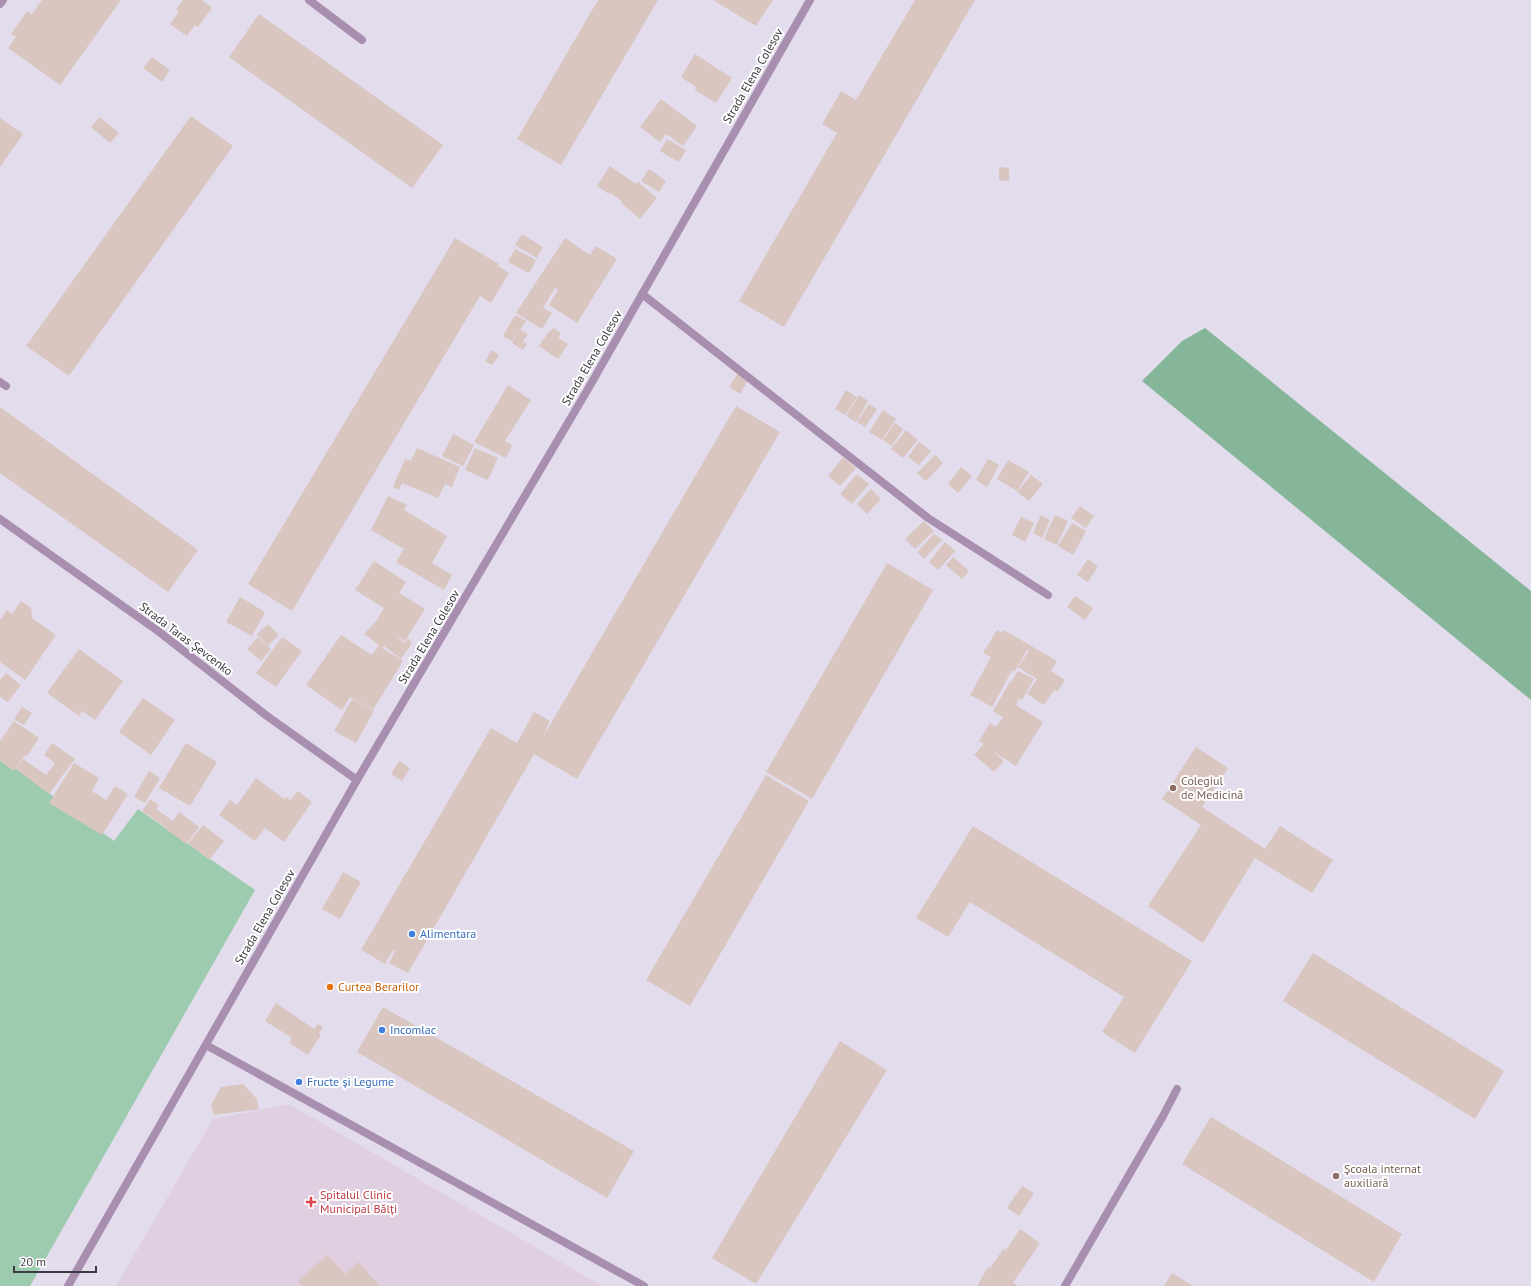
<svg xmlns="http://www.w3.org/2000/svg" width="1531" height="1286" font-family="'PT Sans',sans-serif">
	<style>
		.medical { fill: #e0cfe1 }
		.green { fill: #9ccbaf }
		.forest { fill: #86b69a }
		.building { fill: #d9c6c1 }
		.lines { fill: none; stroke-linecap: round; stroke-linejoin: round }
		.service { stroke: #a88eaf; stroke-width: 8 }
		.minor { stroke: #a88eaf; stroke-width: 8 }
		.tertiary { stroke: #a88eaf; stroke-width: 8 }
		.education-dot { fill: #8d6e63; stroke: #fff; stroke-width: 1.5 }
		.shop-dot { fill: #3f7fe0; stroke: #fff; stroke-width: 1.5 }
		.food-dot { fill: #e8710a; stroke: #fff; stroke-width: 1.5 }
		.health-dot { fill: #e0444e; stroke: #fff; stroke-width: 1.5 }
		.labels { text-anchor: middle; stroke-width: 4; stroke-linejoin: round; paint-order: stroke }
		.street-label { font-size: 12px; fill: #3d3b42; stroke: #fff }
		.education-label { font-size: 12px; fill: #785e54; stroke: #fff; text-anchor: start }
		.shop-label { font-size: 12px; fill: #366cbe; stroke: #fff; text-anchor: start }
		.food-label { font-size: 12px; fill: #c56008; stroke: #fff; text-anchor: start }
		.health-label { font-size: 12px; fill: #be3a42; stroke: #fff; text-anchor: start }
	</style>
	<rect width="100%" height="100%" fill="#e2dcec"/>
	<path class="medical" d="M289 1104 602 1286H116L213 1119Z"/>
	<path class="green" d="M0 757 114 841 138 809 255 890 30 1286H0Z"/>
	<path class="forest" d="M1205 328 1531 591V700L1142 381 1182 341Z"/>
	<path class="building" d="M42 0H121L60 85 8 48 16 37 11 34 27 11 32 14Z
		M183 0H202L212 8 198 27 195 25 187 36 170 24 179 11 176 10Z
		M598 0H658L561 165 517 139Z
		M713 0H773L756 26Z
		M915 0H975L784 327 739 301 837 133 822 124 841 91 856 100Z
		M259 14 443 145 412 188 229 57Z
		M695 54 732 78 716 103 695 90 696 87 681 77Z
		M152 57 170 70 162 82 143 68Z
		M661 99 697 126 683 146 666 134 660 142 640 127Z
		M191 116 233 146 69 376 26 346Z
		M100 117 119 133 110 143 91 127Z
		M0 118 23 134 0 167Z
		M667 139 686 150 679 162 660 151Z
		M610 166 636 184 638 182 657 198 640 219 621 203 622 201 609 192V194L597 186Z
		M999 167 1009 168V181L999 180Z
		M649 169 666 181 659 192 641 181Z
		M522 234 543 247 537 258 515 245Z
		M455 238 499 264 498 266 509 273 491 303 480 296 292 611 248 584Z
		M565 238 590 255 596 246 617 259 577 323 549 305 558 290 555 288 543 308 552 313 542 329 516 313Z
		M515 249 536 260 529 273 508 262Z
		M515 315 526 321 512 341 503 336Z
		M553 328 561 333 558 338 568 344 558 359 539 346 549 331 550 332Z
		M520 329 528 334 523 342 527 344 523 350 512 343Z
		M492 350 499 355 492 365 485 361Z
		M740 370 750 377 740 394 729 387Z
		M508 385 531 400 505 441 512 445 506 458 474 442Z
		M846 390 857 397 845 415 835 409Z
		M859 395 868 401 856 422 846 416Z
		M869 404 877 409 865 427 857 422Z
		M736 406 780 432 577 779 534 754 408 973 389 963 395 951 393 950 385 964 361 950 491 728 517 743 534 712 550 721 543 737Z
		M0 407 198 550 168 592 0 473Z
		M883 410 896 419 882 440 869 432Z
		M895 423 903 429 892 446 883 440Z
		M906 430 918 440 903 458 891 449Z
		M453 434 474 445 463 466 442 456Z
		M919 442 931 451 919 465 908 457Z
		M417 448 460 467 452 487 445 484 438 498 402 483 399 490 393 487 405 459 411 461Z
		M475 448 498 458 488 480 465 470Z
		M935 455 943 463 926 481 917 473Z
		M843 457 856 468 840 486 828 476Z
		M988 459 999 465 987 487 976 480Z
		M1008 460 1029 472 1017 491 997 479Z
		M961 467 972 476 958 493 948 484Z
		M857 474 869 484 852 504 840 494Z
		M1031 475 1043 484 1029 501 1017 492Z
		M871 489 881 499 867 514 857 504Z
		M388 496 407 505 404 510 447 536 432 563 452 575 444 590 396 562 404 549 371 530Z
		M1080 506 1094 516 1086 528 1071 518Z
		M1041 515 1050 520 1042 538 1033 533Z
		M1055 515 1068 521 1057 545 1044 539Z
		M1021 517 1034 523 1025 542 1012 535Z
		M924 521 934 531 915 549 905 539Z
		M1072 523 1086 531 1073 555 1058 546Z
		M934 534 942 540 924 559 917 552Z
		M945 542 955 551 938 570 929 562Z
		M953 557 969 571 962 579 946 565Z
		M1088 559 1098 566 1088 582 1077 575Z
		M374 561 406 582 399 593 425 609 405 641 393 633 405 643 408 639 412 643 401 659 384 646 382 648 403 661 373 710 350 697 342 710 306 685 341 635 372 655 379 645 364 634 376 621 384 608 355 590Z
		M887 563 933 590 812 799 766 772Z
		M1075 596 1093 608 1085 620 1067 607Z
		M240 597 265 612 252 636 226 622Z
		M21 601 31 608 32 618 56 635 25 680 0 662V620L7 610 12 614Z
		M268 624 279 635 268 646 257 634Z
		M997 630 1002 633 1004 630 1057 661 1051 671 1065 680 1057 692 1054 690 1044 705 1027 694 1037 679 1018 667 1029 651 1027 650 1015 671 1012 670 992 707 970 695 991 657 983 653Z
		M258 637 271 649 261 661 247 649Z
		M282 637 302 651 276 687 256 673Z
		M79 649 123 681 95 720 82 711 79 716 47 693Z
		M1018 671 1034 679 1022 700 1019 698 1016 705 1043 722 1016 766 991 750 1004 761 994 772 974 755 984 744 979 741 990 723 996 727 1003 717 993 711 1010 682H1011Z
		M6 673 21 685 8 702 0 697V680Z
		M143 698 175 720 151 755 119 732Z
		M352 699 374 711 356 743 334 731Z
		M22 707 32 713 24 725 14 719Z
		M14 721 39 738 27 756 25 755 14 771 0 761V741Z
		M52 743 75 759 49 794 16 769 23 759 46 775 55 763 44 755Z
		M186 743 217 762 190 806 159 788Z
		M1196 747 1228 768 1202 807 1265 849 1280 826 1333 860 1312 893 1255 858 1203 943 1148 906 1201 825 1162 799Z
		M399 761 410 768 402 781 391 774Z
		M74 763 99 778 92 791 106 800 115 786 128 794 102 835 49 803Z
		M149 771 160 778 145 803 134 797Z
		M766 775 809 801 690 1006 646 980Z
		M256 778 284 799 286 797 290 800 298 791 312 802 284 842 265 828 255 841 219 815 230 800 237 805Z
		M150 799 159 805 156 809 173 821 179 812 199 827 186 844 166 829 167 828 142 811Z
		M203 825 224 841 209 860 188 843Z
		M973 826 1192 961 1135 1053 1102 1032 1124 997 970 902 948 937 916 918Z
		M343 872 361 882 340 919 322 909Z
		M1313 953 1504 1071 1475 1119 1283 1001Z
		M276 1003 314 1029 318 1024 323 1027 319 1033 321 1035 308 1055 289 1043 292 1038 265 1021Z
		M383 1007 634 1151 607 1198 357 1052Z
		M840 1041 887 1070 756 1284 712 1258Z
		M243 1084 257 1099 259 1109 214 1115 211 1105 221 1087Z
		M1211 1117 1402 1234 1374 1282 1182 1164Z
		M1022 1186 1034 1193 1019 1216 1007 1208Z
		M1020 1229 1040 1243 1013 1283 1018 1286H977L988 1267 990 1268 1004 1248 1006 1250Z
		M327 1255 345 1274 358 1262 380 1286H302L298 1281Z
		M1172 1273 1193 1286H1164Z"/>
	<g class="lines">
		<path class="service" d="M642 294 928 518 1048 595
			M0 382 6 386
			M1065 1286 1163 1116 1177 1089"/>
		<path class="minor" d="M309 0 362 40
			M0 4 3 0
			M0 519 158 631 267 716 357 780
			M206 1045 644 1286"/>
		<path class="tertiary" d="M68 1286 357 780 588 389 810 0"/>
	</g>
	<g class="education-dot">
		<circle cx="1173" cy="788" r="4"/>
		<circle cx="1336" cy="1176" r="4"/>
	</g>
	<g class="shop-dot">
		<circle cx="412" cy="934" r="4"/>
		<circle cx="382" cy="1030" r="4"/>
		<circle cx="299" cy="1082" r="4"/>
	</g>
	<circle class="food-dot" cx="330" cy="987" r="4"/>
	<path class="health-dot" d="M309 1196h4v4h4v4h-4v4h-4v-4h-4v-4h4z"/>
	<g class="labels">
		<g class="street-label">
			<text transform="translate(753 76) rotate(-60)" y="4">Strada Elena Colesov</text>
			<text transform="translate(592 358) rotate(-60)" y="4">Strada Elena Colesov</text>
			<text transform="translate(429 637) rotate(-59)" y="4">Strada Elena Colesov</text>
			<text transform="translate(186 639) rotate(37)" y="4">Strada Taras Șevcenko</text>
			<text transform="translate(265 917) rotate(-60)" y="4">Strada Elena Colesov</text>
		</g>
		<g class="education-label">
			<text x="1181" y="785">Colegiul<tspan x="1181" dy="14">de Medicină</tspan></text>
			<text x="1344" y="1173">Şcoala internat<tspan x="1344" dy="14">auxiliară</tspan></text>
		</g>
		<g class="shop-label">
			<text x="420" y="938">Alimentara</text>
			<text x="390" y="1034">Incomlac</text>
			<text x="307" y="1086">Fructe și Legume</text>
		</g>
		<g class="food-label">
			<text x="338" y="991">Curtea Berarilor</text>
		</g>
		<g class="health-label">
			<text x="320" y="1199">Spitalul Clinic<tspan x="320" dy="14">Municipal Bălți</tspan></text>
		</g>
	</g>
	<path d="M14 1266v6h82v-6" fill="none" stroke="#3d3b42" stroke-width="2"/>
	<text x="20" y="1266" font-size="12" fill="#3d3b42" stroke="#ffffff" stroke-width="3" paint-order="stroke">20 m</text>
</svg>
